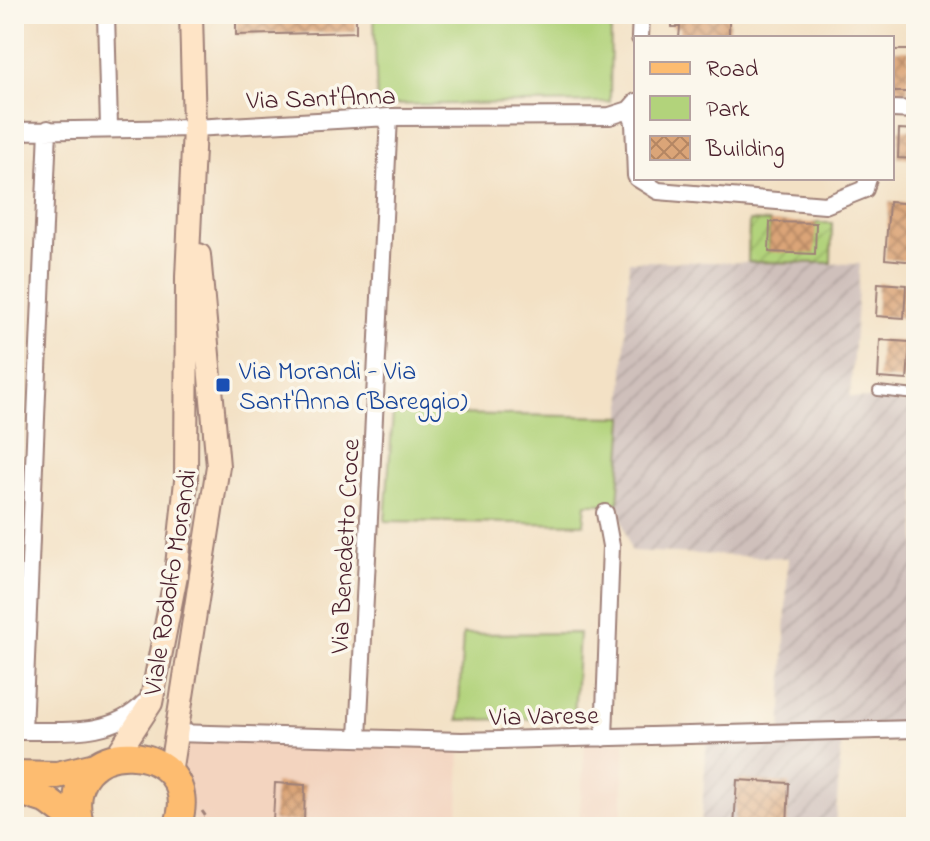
<svg xmlns="http://www.w3.org/2000/svg" width="930" height="841" font-family="'Indie Flower',sans-serif">
	<style>
		.built { fill: #f3d4bf }
		.industrial { fill: url(#industrial-furrows) }
		.park { fill: #b2d37b; stroke: #7e7953; stroke-width: 2 }
		.garden { fill: url(#garden-furrows); stroke: #7e7953; stroke-width: 2 }
		.building { fill: url(#building-cross-hatch) }
		.lines { fill: none; stroke-linecap: round; stroke-linejoin: round }
		.lane-casing { stroke: #9e8078; stroke-width: 12 }
		.street-casing { stroke: #9e8078; stroke-width: 20 }
		.secondary-casing { stroke: #9e8078; stroke-width: 26 }
		.primary-casing { stroke: #9e8078; stroke-width: 30 }
		.path { stroke: #9e8078; stroke-width: 3; stroke-dasharray: 6 6; stroke-linecap: butt }
		.lane { stroke: #fff; stroke-width: 8 }
		.street { stroke: #fff; stroke-width: 16 }
		.secondary { stroke: #fee4c6; stroke-width: 22 }
		.primary { stroke: #fdbc70; stroke-width: 26 }
		.transit-dot { fill: #1a4fb4; stroke: #fbf7ec; stroke-width: 3 }
		.labels { text-anchor: middle; stroke-width: 7; stroke-linejoin: round; paint-order: stroke }
		.street-label { font-size: 26px; fill: #4a1f2b; stroke: #fbf7ec }
		.transit-label { font-size: 26px; fill: #164399; stroke: #fbf7ec; text-anchor: start }
	</style>
	<defs>
		<pattern id="industrial-furrows" width="10" height="10" patternUnits="userSpaceOnUse" patternTransform="scale(2)"><rect width="10" height="10" fill="#cfc0bb"/><path d="M-1 1l2-2M0 10L10 0M9 11l2-2" fill="none" stroke="#b3a5a1"/></pattern>
		<pattern id="garden-furrows" width="10" height="10" patternUnits="userSpaceOnUse" patternTransform="scale(2)"><rect width="10" height="10" fill="#b2d37b"/><path d="M-1 1l2-2M0 10L10 0M9 11l2-2" fill="none" stroke="#9bb56a"/></pattern>
		<pattern id="building-cross-hatch" width="8" height="8" patternUnits="userSpaceOnUse" patternTransform="scale(2)"><rect width="8" height="8" fill="#dba578"/><path d="M0 0l8 8M0 8l8-8" fill="none" stroke="#b48663"/></pattern>
	</defs>
	<rect width="100%" height="100%" fill="#fbf7ec"/>
	<filter id="ink" filterUnits="userSpaceOnUse"><feTurbulence type="fractalNoise" baseFrequency=".0125" numOctaves="2"/><feDisplacementMap in="SourceGraphic" scale="16" xChannelSelector="R" yChannelSelector="G"/><feConvolveMatrix kernelMatrix="1 2 1 2 8 2 1 2 1" color-interpolation-filters="sRGB"/></filter>
	<filter id="wash" filterUnits="userSpaceOnUse"><feTurbulence type="fractalNoise" baseFrequency=".006" numOctaves="4" result="noise"/><feDisplacementMap in="SourceGraphic" scale="32" xChannelSelector="R" yChannelSelector="G"/><feGaussianBlur stdDeviation="1.8" result="paint"/><feColorMatrix in="noise" values="0 0 0 0 0 0 0 0 0 0 0 0 0 0 0 0 0 1.4 0 .05"/><feComposite in="paint" operator="in"/></filter>
	<g filter="url(#wash)">
		<rect width="100%" height="100%" fill="#f3e1c5"/>
		<path class="built" d="M178 739 460 745 458 827H200L186 810Z
			M625 742 621 827H579L585 743Z"/>
		<path class="industrial" d="M629 261 860 264 850 397 916 404V735L842 736 835 827H701L707 740 781 738 788 558 631 551 618 504Z"/>
		<path class="park" d="M374 14H611L610 102 377 105Z
			M393 413 624 417 618 504H586L584 524 385 521Z
			M579 633 574 718 458 720 463 634Z"/>
		<path class="garden" d="M749 221 770 222 769 252 816 223H832L831 263 748 262Z"/>
		<g id="blocks">
			<path class="building" d="M236 14H356V32L236 35Z
				M672 14H729V38H679L680 27H672Z
				M892 50H909L908 92H892Z
				M899 129 916 130V159L898 158Z
				M889 202 916 204V262L885 259Z
				M770 222 816 223 815 254 769 252Z
				M878 283 906 285 904 318 876 316Z
				M880 340 910 342 907 380 878 378Z
				M737 780 789 783 787 827H734Z
				M275 783 305 785 304 822 273 821Z"/>
		</g>
	</g>
	<g filter="url(#ink)">
		<use href="#blocks" fill-opacity="0" stroke="#9e8078" stroke-width="2"/>
		<g class="lines">
			<defs>
				<path id="lane" d="M878 391 916 395"/>
				<path id="street" d="M106 14 109 127
					M640 38 641 14
					M892 109 916 110
					M629 110 634 122 636 176
					M14 131 194 128 389 117 610 116 629 110 636 102
					M637 178 658 191 825 205 865 189 868 178
					M16 731C60 730 111 738 144 703
					M23 731 48 129
					M174 733 462 741 916 729
					M358 738 389 117
					M604 738 611 546 605 513"/>
				<path id="secondary" d="M117 755 151 703 176 575 186 481 187 277 194 128 191 14
					M170 773 218 466 199 255"/>
				<path id="primary" d="M14 774 57 775 95 766
					M14 790 48 801 81 826
					M81 827C51 727 211 737 177 827"/>
			</defs>
			<use href="#lane" class="lane-casing"/>
			<use href="#street" class="street-casing"/>
			<use href="#secondary" class="secondary-casing"/>
			<use href="#primary" class="primary-casing"/>
			<path class="path" d="M202 811 213 827"/>
			<use href="#lane" class="lane"/>
			<use href="#street" class="street"/>
			<use href="#secondary" class="secondary"/>
			<use href="#primary" class="primary"/>
		</g>
	</g>
	<rect class="transit-dot" x="215" y="377" width="16" height="16" rx="4"/>
	<g class="labels">
		<g class="street-label">
			<text transform="translate(321 97) rotate(-2)" y="9">Via Sant'Anna</text>
			<text transform="translate(344 546) rotate(-87)" y="9">Via Benedetto Croce</text>
			<text transform="translate(169 582) rotate(-81)" y="9">Viale Rodolfo Morandi</text>
			<text transform="translate(544 715) rotate(-1)" y="9">Via Varese</text>
		</g>
		<g class="transit-label">
			<text x="239" y="379">Via Morandi - Via<tspan x="239" dy="30">Sant'Anna (Bareggio)</tspan></text>
		</g>
	</g>
	<rect width="930" height="841" fill="none" stroke="#fbf7ec" stroke-width="48"/>
	<rect x="634" y="36" width="260" height="144" fill="#fbf7ec" stroke="#b4a19f" stroke-width="2"/>
	<rect x="650" y="62" width="40" height="12" fill="#fdbc70" stroke="#b4a19f" stroke-width="2"/>
	<text x="706" y="76" font-size="24" fill="#4a1f2b">Road</text>
	<rect x="650" y="96" width="40" height="24" fill="#b2d37b" stroke="#b4a19f" stroke-width="2"/>
	<text x="706" y="116" font-size="24" fill="#4a1f2b">Park</text>
	<rect x="650" y="136" width="40" height="24" fill="url(#building-cross-hatch)" stroke="#b4a19f" stroke-width="2"/>
	<text x="706" y="156" font-size="24" fill="#4a1f2b">Building</text>
</svg>
